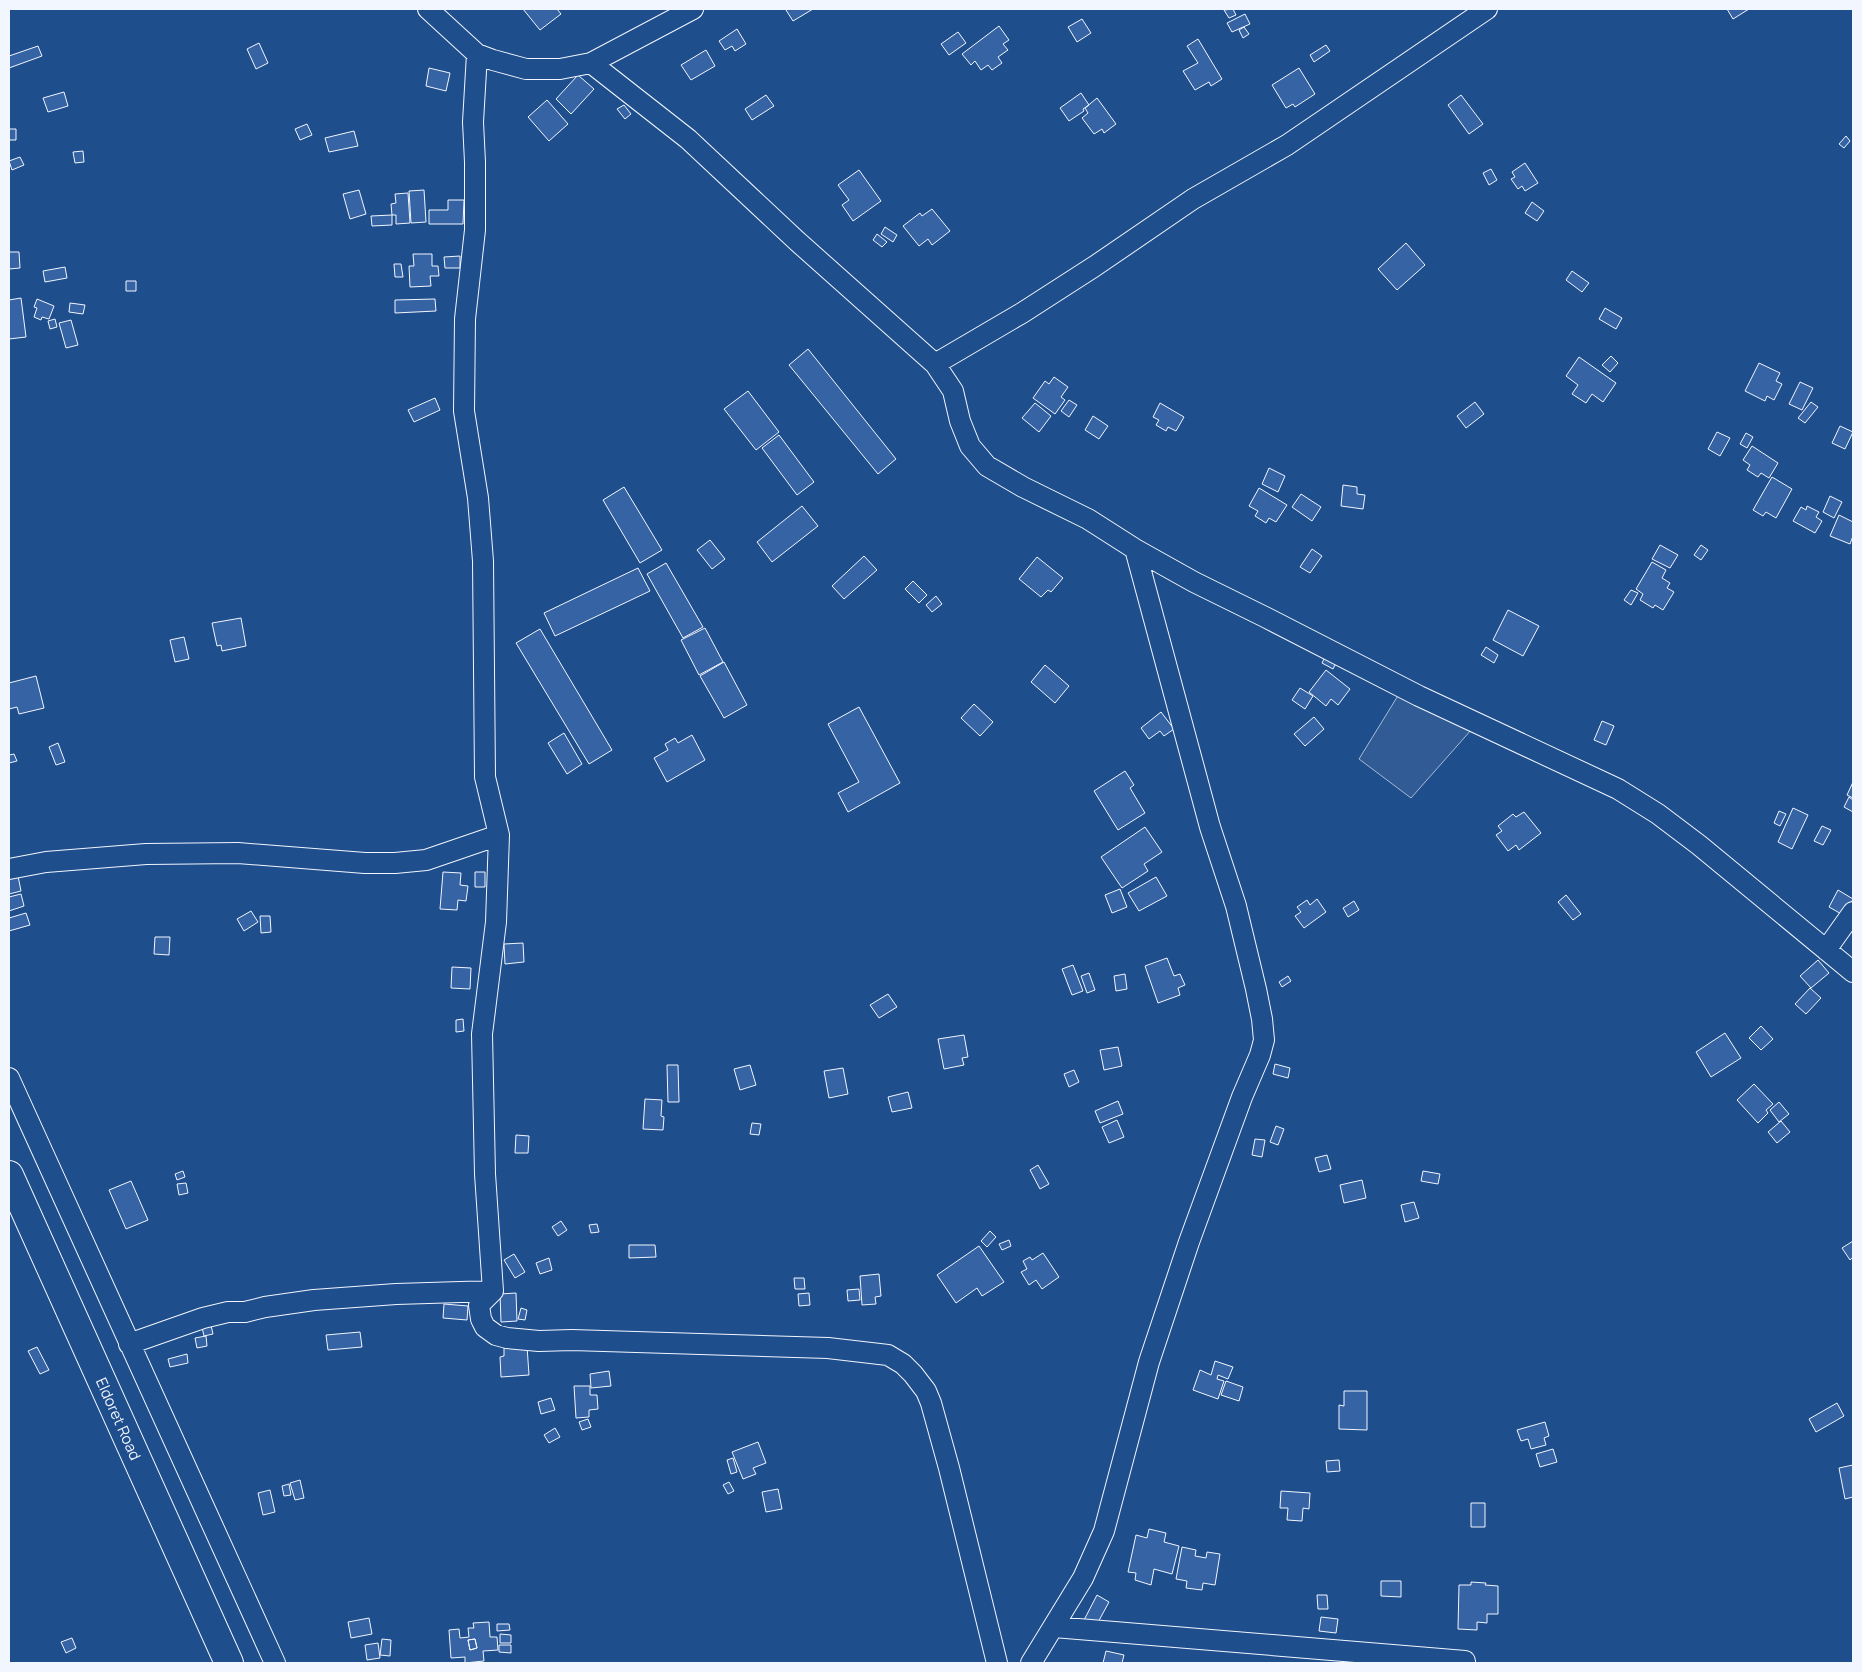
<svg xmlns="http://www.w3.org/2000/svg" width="1862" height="1672" font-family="Manrope,sans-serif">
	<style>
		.green { fill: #305b95; stroke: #a8bbd7 }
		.building { fill: #3563a3; stroke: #f2f6ff; fill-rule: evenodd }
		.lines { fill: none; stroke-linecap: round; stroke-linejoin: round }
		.minor-casing { stroke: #f2f6ff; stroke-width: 22 }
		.highway-casing { stroke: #f2f6ff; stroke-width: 30 }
		.minor { stroke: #1f4e8c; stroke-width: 20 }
		.highway { stroke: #1f4e8c; stroke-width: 28 }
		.labels { text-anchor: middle; stroke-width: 4; stroke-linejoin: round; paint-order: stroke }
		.street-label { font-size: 15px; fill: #f2f6ff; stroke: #1f4e8c }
	</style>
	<rect width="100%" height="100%" fill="#1f4e8c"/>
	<path class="green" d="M1399 694 1472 729 1411 798 1359 759Z"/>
	<path class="building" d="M523 9H557L561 14 540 30Z
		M788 9H813L793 21 786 10Z
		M1233 9 1236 15 1229 18 1224 10Z
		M1727 9H1749L1733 19Z
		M1245 14 1250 24 1232 32 1227 23Z
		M1082 19 1091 33 1077 42 1068 27Z
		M999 26 1009 40 1003 44 1008 50 998 57 1002 63 992 70 988 65 981 70 975 61 971 65 962 54Z
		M1244 27 1249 34 1243 38 1239 30Z
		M737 29 746 44 735 51 732 46 725 50 719 41Z
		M958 32 966 43 949 55 941 44Z
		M1198 39 1222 79 1211 86 1209 82 1195 90 1183 71 1198 63 1187 46Z
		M259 43 268 63 256 69 247 49Z
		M1326 45 1330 51 1314 62 1310 55Z
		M38 46 42 56 9 68V56Z
		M706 50 715 66 691 80 681 65Z
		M429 68 450 73 446 91 426 86Z
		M1299 68 1315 94 1295 107 1293 104 1286 108 1272 85Z
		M578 75 594 89 571 114 556 99Z
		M64 92 68 106 48 112 43 98Z
		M1081 93 1089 105 1083 109 1084 111 1069 121 1060 108Z
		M766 95 774 106 752 120 745 109Z
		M1461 95 1483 124 1469 134 1448 105Z
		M1097 98 1116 124 1104 133 1102 129 1094 134 1082 118 1088 113 1085 108Z
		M547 100 568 124 549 141 528 117Z
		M624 105 631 114 625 119 617 109Z
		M307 124 312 135 300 140 295 129Z
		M9 129H16V140H9Z
		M354 131 358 146 329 152 325 138Z
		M1846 136 1850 141 1844 148 1839 144Z
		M83 151 84 162 75 163 73 152Z
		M20 157 24 165 12 170 9 161Z
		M1525 163 1538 183 1525 191 1522 186 1518 189 1511 179 1515 177 1512 172Z
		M1491 169 1497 180 1489 185 1483 173Z
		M859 170 881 201 853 221 842 205 849 200 838 185Z
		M359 190 366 214 350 219 343 194Z
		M424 190 426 222 411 223 409 191Z
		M408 193 410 223 396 224V215H392L391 204 396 203 395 194Z
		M448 200H464L463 224H429V210H448Z
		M1532 202 1544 211 1537 221 1525 213Z
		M932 209 950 231 932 245 928 239 919 246 903 226 920 213 922 216Z
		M392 215V225L372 226 371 216Z
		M885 227 897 235 893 242 881 234Z
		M877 234 887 242 882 247 873 240Z
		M1406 243 1425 265 1397 290 1378 269Z
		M9 252H19L20 268 9 269Z
		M413 254H432V266H438L439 276H430L431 286 410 287 409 266H414Z
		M460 256V268H445L444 257Z
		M394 264H401L403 277H395Z
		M65 267 67 278 45 282 43 271Z
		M1572 271 1589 283 1582 292 1566 280Z
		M126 281H136V291H126Z
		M21 298 26 337 9 339V300Z
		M37 299 54 306 49 319 42 317 41 320 34 317 37 308 34 307Z
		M435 299 436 311 395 313V300Z
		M70 303 85 305 83 314 69 312Z
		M1605 308 1622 318 1616 329 1599 319Z
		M55 319 57 327 50 329 48 321Z
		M71 320 78 345 66 348 59 323Z
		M808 349 896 459 878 474 789 365Z
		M1611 356 1618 363 1610 372 1602 365Z
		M1579 357 1616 383 1603 402 1592 394 1586 403 1572 394 1578 385 1566 376Z
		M1759 363 1780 373 1776 381 1782 384 1774 400 1767 396 1765 401 1745 391Z
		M1054 377 1068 387 1061 397 1065 400 1055 414 1033 398 1045 381 1049 384Z
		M1800 382 1813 388 1802 410 1789 404Z
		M748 391 779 432 756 450 724 409Z
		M435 398 440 410 414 422 408 410Z
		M1069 400 1077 405 1069 417 1061 411Z
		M1475 402 1484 414 1466 428 1457 416Z
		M1811 402 1818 407 1805 423 1798 418Z
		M1035 403 1051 416 1039 432 1022 418Z
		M1160 403 1184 417 1176 431 1168 427 1166 431 1156 425 1159 420 1153 417Z
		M1093 416 1108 426 1099 439 1085 430Z
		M1840 426 1853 432 1845 449 1832 443Z
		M1717 432 1730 438 1720 456 1708 449Z
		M1746 433 1753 437 1747 448 1740 444Z
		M779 435 814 482 797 495 762 448Z
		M1752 446 1778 463 1769 478 1761 473 1758 477 1747 470 1750 465 1743 460Z
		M1269 468 1285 476 1278 492 1262 484Z
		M1772 477 1792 489 1776 518 1766 512 1763 516 1753 510Z
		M1343 485 1357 487V494L1365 495 1363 509 1341 506Z
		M624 487 662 550 640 563 603 500Z
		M1259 488 1287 505 1276 522 1269 518 1266 523 1255 516 1258 511 1249 506Z
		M1301 494 1321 507 1312 521 1292 507Z
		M1830 496 1842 502 1834 518 1823 512Z
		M802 506 818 526 772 562 757 542Z
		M1807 506 1819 512 1816 517 1822 521 1815 533 1793 521 1801 507 1806 510Z
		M1839 515 1853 522V536L1850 544 1830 536Z
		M710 540 725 559 712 569 697 550Z
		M1660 545 1678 555 1670 568 1652 559Z
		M1701 545 1708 550 1701 560 1694 555Z
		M1312 549 1322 556 1310 573 1300 567Z
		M864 556 877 570 844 599 832 586Z
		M1037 557 1063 578 1051 592 1048 590 1041 597 1019 579Z
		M1652 562 1666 570 1662 578 1670 583 1667 588 1674 592 1663 610 1655 605 1653 608 1640 600 1643 594 1636 589Z
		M666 563 703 627 683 638 647 574Z
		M638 568 650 591 555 636 544 613Z
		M913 581 927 595 919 603 905 589Z
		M1631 590 1638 593 1631 605 1624 600Z
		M936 596 942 604 932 612 926 605Z
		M1508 610 1539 626 1523 656 1493 640Z
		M241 618 246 646 222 651 221 645 217 646 212 623Z
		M705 628 723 662 699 675 681 640Z
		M540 629 612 750 589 764 516 643Z
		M184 637 189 659 175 662 170 640Z
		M1486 647 1498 655 1494 663 1481 655Z
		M1326 655 1337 661 1333 669 1322 663Z
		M724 662 747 705 724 718 700 676Z
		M1045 665 1069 686 1055 703 1031 682Z
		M1326 670 1350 689 1338 705 1331 699 1326 706 1309 692Z
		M36 676 44 708 19 714 17 707 9 709V683Z
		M1300 688 1313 696 1305 709 1292 700Z
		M974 704 993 722 980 736 961 718Z
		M859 707 900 783 848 812 838 793 859 782 828 724Z
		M1161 712 1174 729 1164 736 1160 731 1149 739 1141 728Z
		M1314 717 1324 729 1305 746 1294 734Z
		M1602 721 1614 726 1606 745 1594 740Z
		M564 733 582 764 567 774 548 743Z
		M692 735 705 760 667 782 654 758 668 750 665 744 675 738 678 743Z
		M58 743 65 762 56 765 49 747Z
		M14 754 17 761 9 763V755Z
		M1125 771 1134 785 1130 788 1145 813 1118 830 1094 791Z
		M1853 782V798L1847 795Z
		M1849 797 1853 800V812L1844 807Z
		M1793 808 1808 815 1792 849 1778 842Z
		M1779 811 1786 814 1780 826 1774 823Z
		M1524 812 1541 833 1519 850 1516 845 1508 851 1496 835 1502 831 1498 826 1513 814 1516 817Z
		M1822 826 1831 830 1823 845 1814 841Z
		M1145 827 1162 852 1144 864 1148 871 1122 888 1101 857Z
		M443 872 461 873 460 885 468 886 466 901 458 900 457 910 440 909Z
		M475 872H485V887H475Z
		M18 876 21 891 9 894V878Z
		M1156 877 1167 896 1139 911 1128 893Z
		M1120 889 1127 907 1112 913 1105 895Z
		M1838 890 1853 899 1845 916 1829 907Z
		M21 894 24 906 9 911V897Z
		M1566 895 1581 914 1573 920 1558 902Z
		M1317 899 1326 912 1304 928 1295 916 1301 912 1297 907 1307 900 1310 905Z
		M1354 901 1359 910 1348 917 1343 908Z
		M251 911 258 922 244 931 237 919Z
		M26 913 30 925 9 931V918Z
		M260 916H270L271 932 261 933Z
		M155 937H170L169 955 154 954Z
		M523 943 524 962 505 964 504 944Z
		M1167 958 1174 976 1180 974 1185 985 1178 988 1180 995 1158 1003 1145 966Z
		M1818 960 1829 973 1811 988 1800 976Z
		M1073 965 1083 991 1072 995 1062 969Z
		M452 967 471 968 470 989 451 988Z
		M1089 973 1095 990 1087 993 1081 976Z
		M1125 974 1127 989 1116 991 1114 976Z
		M1288 976 1291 981 1282 987 1279 982Z
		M1810 988 1821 998 1806 1014 1795 1004Z
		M888 994 897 1007 879 1018 870 1005Z
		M463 1019 464 1031 456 1032V1020Z
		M1761 1026 1773 1039 1761 1050 1749 1038Z
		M1725 1033 1741 1058 1711 1077 1696 1052Z
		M964 1035 968 1057 962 1058 964 1065 944 1069 938 1039Z
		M1118 1047 1122 1066 1104 1070 1100 1050Z
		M1275 1064 1290 1068 1288 1078 1273 1074Z
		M667 1065H678L679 1102H668Z
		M750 1065 756 1085 740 1090 734 1069Z
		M843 1068 848 1094 829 1098 824 1071Z
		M1074 1070 1079 1082 1069 1087 1064 1074Z
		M1754 1084 1773 1104 1766 1110 1768 1113 1758 1123 1737 1100Z
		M908 1092 912 1108 892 1112 888 1097Z
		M645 1099 662 1100 661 1116 664 1117 663 1130 643 1129Z
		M1118 1101 1123 1114 1100 1123 1095 1111Z
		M1779 1102 1789 1114 1779 1122 1770 1110Z
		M1117 1120 1124 1137 1109 1143 1102 1127Z
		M1781 1121 1790 1132 1777 1143 1768 1132Z
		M752 1123 761 1124 759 1135 750 1134Z
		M1276 1126 1284 1129 1278 1145 1270 1142Z
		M516 1135 529 1136 528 1153H515Z
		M1255 1139 1265 1140 1262 1157 1252 1155Z
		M1327 1155 1331 1169 1319 1172 1315 1158Z
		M1038 1165 1049 1184 1040 1189 1030 1170Z
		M183 1171 185 1177 177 1180 175 1174Z
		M1423 1171 1440 1174 1438 1184 1421 1181Z
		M1362 1180 1366 1198 1344 1203 1340 1185Z
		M131 1181 148 1220 126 1229 109 1190Z
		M186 1183 188 1193 179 1195 177 1184Z
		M1414 1202 1419 1218 1405 1222 1401 1205Z
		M561 1221 567 1230 558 1236 552 1227Z
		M597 1224 599 1232 591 1233 589 1225Z
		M990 1231 996 1237 987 1247 981 1241Z
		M1009 1240 1011 1246 1002 1250 999 1244Z
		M1853 1241V1257L1850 1260 1842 1248Z
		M629 1245H655L656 1257 629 1258Z
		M979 1246 1004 1282 982 1296 977 1288 956 1303 937 1275Z
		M1043 1253 1059 1277 1042 1289 1036 1280 1029 1285 1021 1272 1027 1269 1023 1261 1030 1257 1032 1260Z
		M514 1254 525 1272 515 1278 504 1260Z
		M549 1258 552 1270 540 1274 536 1263Z
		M879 1274 881 1296 875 1297 876 1304 862 1305 860 1276Z
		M794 1278H804L805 1289H795Z
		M859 1289 860 1300 848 1301 847 1290Z
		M516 1293 517 1321 501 1322 500 1294Z
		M809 1293 810 1305 799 1306 798 1294Z
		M444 1304 468 1306 467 1320 443 1318Z
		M521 1308 527 1310 525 1320 518 1319Z
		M210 1321 213 1334 204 1336 201 1323Z
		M360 1332 362 1347 328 1350 326 1335Z
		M206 1336 207 1346 197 1348 195 1338Z
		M527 1346 529 1375 501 1377 500 1357 504 1356V1348Z
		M37 1347 49 1370 40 1374 28 1351Z
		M187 1354 188 1363 170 1367 168 1359Z
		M1215 1361 1233 1367 1228 1379 1218 1375 1217 1379 1224 1381 1218 1399 1193 1390 1200 1370 1211 1375Z
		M609 1371 611 1386 591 1388 590 1374Z
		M1226 1381 1243 1387 1239 1401 1221 1395Z
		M574 1386H590V1395H597L598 1409 589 1410V1417L576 1418Z
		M1344 1391H1367V1430L1339 1429V1405L1344 1406Z
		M551 1398 555 1410 541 1414 538 1402Z
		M1837 1403 1844 1416 1816 1432 1809 1419Z
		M588 1419 591 1427 582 1430 579 1422Z
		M1545 1422 1549 1436 1544 1438 1546 1445 1531 1449 1528 1439 1521 1441 1517 1430Z
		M555 1428 560 1437 549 1443 544 1435Z
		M758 1442 766 1463 753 1468 756 1474 743 1479 732 1452Z
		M1553 1449 1557 1462 1540 1467 1536 1454Z
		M733 1458 737 1472 731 1474 727 1460Z
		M1339 1460 1340 1471 1327 1472 1326 1461Z
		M1853 1465V1497L1845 1499 1839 1468Z
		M300 1480 304 1498 295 1500 290 1483Z
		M729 1482 734 1491 728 1494 723 1485Z
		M289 1484 291 1495 284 1496 282 1486Z
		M778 1489 782 1509 766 1512 762 1492Z
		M270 1490 275 1512 263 1515 258 1493Z
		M1281 1491 1310 1493 1309 1509 1303 1508 1302 1521 1287 1520 1288 1508H1280Z
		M1471 1503H1485V1527H1471Z
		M1149 1529 1166 1533 1164 1542 1179 1546 1172 1574 1154 1569 1151 1585 1135 1580 1136 1573 1128 1572 1136 1535 1147 1538Z
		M1182 1547 1196 1550 1195 1556 1206 1558 1207 1552 1220 1554 1215 1585 1203 1583 1202 1590 1186 1588 1187 1581 1176 1579Z
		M1381 1581H1401V1597L1381 1596Z
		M1471 1582 1486 1583 1485 1585 1498 1586V1614H1487V1623L1477 1622V1630L1458 1629 1459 1585H1471Z
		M1097 1595 1109 1602 1096 1626 1084 1620Z
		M1317 1595H1327L1328 1609H1318Z
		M1321 1617 1338 1619 1336 1633 1319 1631Z
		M369 1618 372 1634 351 1638 348 1622Z
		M489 1622 490 1637H497L498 1650 483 1651 484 1661 465 1663V1657L451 1658 449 1630 459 1629 460 1638 469 1637 468 1628H474L473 1623ZM475 1639 477 1648 470 1650 468 1640Z
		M497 1624H509L510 1630 497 1631Z
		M500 1634 511 1635V1643H500Z
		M72 1638 76 1648 66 1653 61 1642Z
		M382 1639 391 1640 390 1656 380 1655Z
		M475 1639 477 1648 470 1650 468 1640Z
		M378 1643 380 1658 367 1660 365 1645Z
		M499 1645H511V1653L499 1652Z
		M1106 1651 1124 1655 1122 1663H1103Z"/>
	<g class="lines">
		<defs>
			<path id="minor" d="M428 9 477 54 493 60 526 69H560L591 63 688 139 797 241 935 364
				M1487 9 1287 145 1193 199 1095 266 1022 313 935 364 953 391 960 421 970 446 987 466 1023 487 1088 519 1135 549 1194 582 1265 617 1419 696 1618 789 1658 814 1699 845 1853 972
				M591 63 693 9
				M499 835 496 922 482 1034 485 1174 493 1291 479 1305 481 1319 485 1327 496 1335 507 1338 539 1341 572 1340 828 1348 888 1355 903 1364 913 1374 926 1391 931 1403 949 1468 997 1663
				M9 869 46 862 146 854 238 853 365 863H395L426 860 499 835 485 777 483 561 478 498 464 411 465 319 475 230V162L473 122 477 54
				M1826 950 1853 912
				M9 1078 275 1663
				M129 1344 203 1318 228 1312H245L265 1307 314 1300 396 1294 493 1291
				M1054 1627 1465 1661
				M1031 1663 1083 1578 1104 1531 1149 1362 1189 1242 1242 1097 1260 1055 1264 1040 1262 1019 1256 989 1236 906 1210 827 1135 549"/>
			<path id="highway" d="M9 1175 229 1663"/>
		</defs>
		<use href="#minor" class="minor-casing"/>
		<use href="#highway" class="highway-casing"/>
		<use href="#minor" class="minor"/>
		<use href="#highway" class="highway"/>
	</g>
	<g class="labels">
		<g class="street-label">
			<text transform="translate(118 1419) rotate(66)" y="5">Eldoret Road</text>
		</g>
	</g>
	<rect width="1862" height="1672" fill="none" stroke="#f2f6ff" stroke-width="20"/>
</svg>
